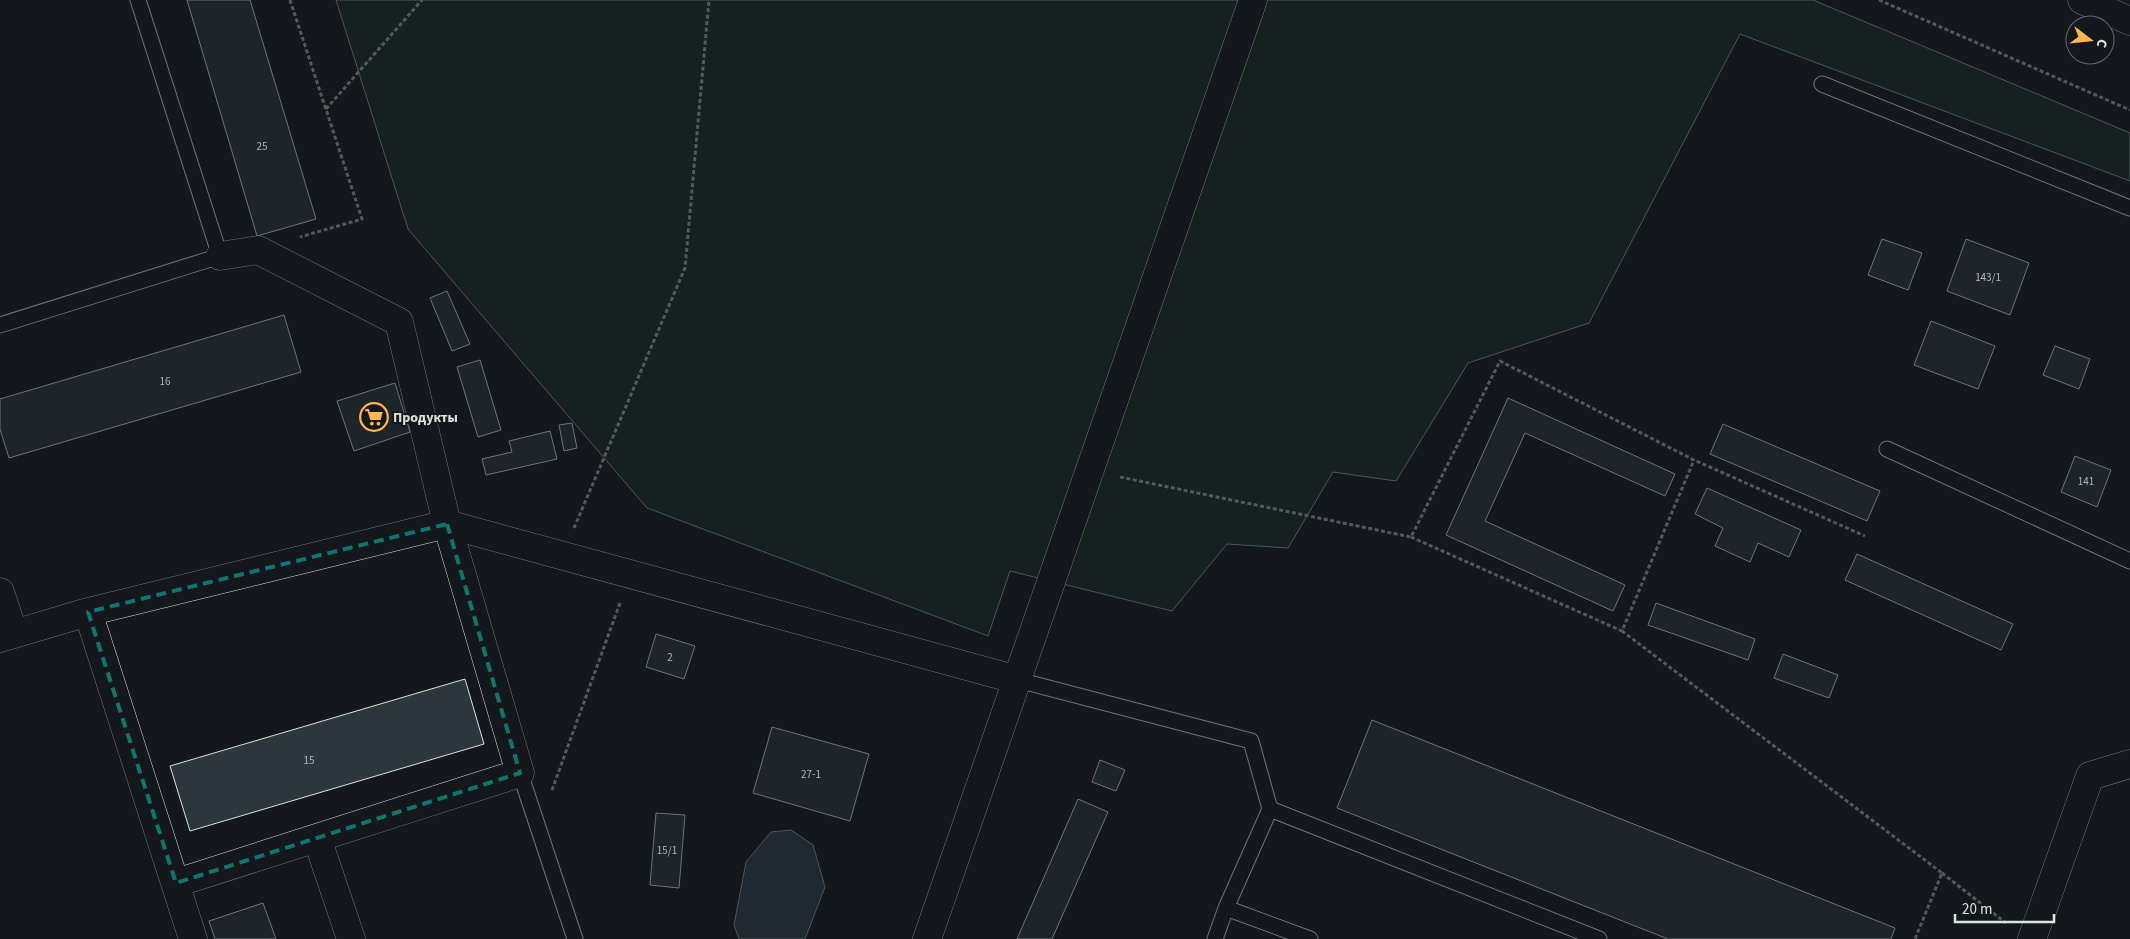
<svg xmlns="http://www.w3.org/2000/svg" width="2130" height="939" font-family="'Source Sans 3',sans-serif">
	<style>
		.green { fill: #1a2d24; stroke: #939e99 }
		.water { fill: #2f3f4d; stroke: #939e99 }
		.building { fill: #2c363c; stroke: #d8e6dc }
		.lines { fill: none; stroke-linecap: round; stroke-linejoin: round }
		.service-casing { stroke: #d8e6dc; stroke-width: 17 }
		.minor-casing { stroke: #d8e6dc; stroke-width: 29 }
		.primary-casing { stroke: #d8e6dc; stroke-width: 29 }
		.path { stroke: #9da8a2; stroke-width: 3; stroke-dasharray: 4 2.5; stroke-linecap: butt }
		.service { stroke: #14181c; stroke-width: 15 }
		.minor { stroke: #14181c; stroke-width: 28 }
		.primary { stroke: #14181c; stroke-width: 28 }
		.marked { fill: none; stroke: #0f766e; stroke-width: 4; stroke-dasharray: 10 6; stroke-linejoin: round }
		.labels { text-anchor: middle; stroke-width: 4; stroke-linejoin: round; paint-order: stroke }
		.number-label { font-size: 11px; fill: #adbab4 }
		.poi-label { font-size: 14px; font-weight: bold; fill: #d8e6dc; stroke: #14181c; text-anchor: start }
	</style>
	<rect width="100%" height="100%" fill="#14181c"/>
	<path class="green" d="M336 0H1813L2130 133V181L1740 34 1589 323 1468 363 1396 481 1333 472 1288 548 1227 544 1172 611 1010 571 988 636 647 508 408 229Z"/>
	<path class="water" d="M791 830 813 845 825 887 805 939H739L734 925 746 862 771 832Z"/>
	<path class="building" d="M187 0H250L316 219 257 236Z
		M1882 239 1922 253 1908 290 1868 275Z
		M1966 239 2029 263 2010 315 1947 291Z
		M447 291 470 344 452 351 430 298Z
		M284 315 301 372 9 458 0 429V399Z
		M1931 321 1995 346 1978 389 1914 365Z
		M2055 346 2090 359 2079 389 2043 375Z
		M480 360 501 430 478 437 457 367Z
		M395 383 410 432 354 451 337 401Z
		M1508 398 1675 474 1665 496 1525 433 1485 521 1625 585 1613 611 1446 535Z
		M572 423 577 448 564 451 559 425Z
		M1723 424 1880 491 1867 521 1710 454Z
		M550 431 557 459 486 475 482 459 512 452 509 441Z
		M2075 456 2111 470 2097 507 2061 492Z
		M1707 488 1801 530 1789 557 1758 543 1750 562 1715 546 1723 528 1695 514Z
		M1857 554 2013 624 2001 650 1845 580Z
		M1656 603 1755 639 1748 660 1648 625Z
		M656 634 695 646 684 679 646 667Z
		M1783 654 1838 675 1829 698 1774 678Z
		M465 679 484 744 190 831 170 766Z
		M1372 720 1895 928 1891 939H1668L1337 808Z
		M772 727 869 754 850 821 753 793Z
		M1100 760 1125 770 1116 791 1092 782Z
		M1078 799 1108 812 1052 939H1017Z
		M656 813 685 815 679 888 650 885Z
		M263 903 276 939H215L209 921Z"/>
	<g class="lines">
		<defs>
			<path id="service" d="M1822 84 2130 208
				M0 325 220 256 138 0
				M1887 449 2130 561
				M1018 680 1251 741 1270 809 1599 939
				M520 773 575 939
				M1226 908 1270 809
				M1215 939 1226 908 1310 939"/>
			<path id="minor" d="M0 592 14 634
				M88 612 193 939
				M0 638 88 612 447 524 1018 680
				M317 838 351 939
				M176 883 520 773 447 524 399 322 258 250 220 256
				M927 939 1253 0
				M2032 939 2090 776 2130 764"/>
			<path id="primary" d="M2082 0 2130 21"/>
		</defs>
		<use href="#service" class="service-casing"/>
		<use href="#minor" class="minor-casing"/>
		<use href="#primary" class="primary-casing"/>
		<path class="path" d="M290 0 362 219 300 237
			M1879 0 2130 110
			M326 109 422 0
			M1120 477 1411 537 1500 361 1694 460 1865 536
			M574 528 685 268 709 0
			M1411 537 1622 631 1694 460
			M1622 631 1942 873 1915 939
			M552 790 620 603
			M1942 873 2006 923"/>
		<use href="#service" class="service"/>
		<use href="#minor" class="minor"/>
		<use href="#primary" class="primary"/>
	</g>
	<path d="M0 0H2130V939H0ZM447 524 520 773 176 883 88 612Z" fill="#14181c" fill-opacity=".55" fill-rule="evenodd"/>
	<path class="marked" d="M447 524 520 773 176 883 88 612Z"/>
	<defs>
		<symbol id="supermarket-ring" viewBox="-11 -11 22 22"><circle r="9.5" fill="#14181c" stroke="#ffb74d" stroke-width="1.5"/><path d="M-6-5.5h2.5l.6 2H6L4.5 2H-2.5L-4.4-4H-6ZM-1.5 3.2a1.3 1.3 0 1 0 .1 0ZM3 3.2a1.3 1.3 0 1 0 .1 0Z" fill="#ffb74d"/></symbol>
	</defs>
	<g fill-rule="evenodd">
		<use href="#supermarket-ring" x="358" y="401" width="32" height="32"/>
	</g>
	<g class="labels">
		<g class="number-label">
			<text x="262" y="150">25</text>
			<text x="1988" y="281">143/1</text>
			<text x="165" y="385">16</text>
			<text x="2086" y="485">141</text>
			<text x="670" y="661">2</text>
			<text x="309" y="764">15</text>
			<text x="811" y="778">27-1</text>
			<text x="667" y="854">15/1</text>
		</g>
		<g class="poi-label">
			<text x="393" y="422">Продукты</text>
		</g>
	</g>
	<g transform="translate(2090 40) rotate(106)"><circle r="24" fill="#14181c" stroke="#626a69"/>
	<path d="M0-4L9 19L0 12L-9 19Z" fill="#ffb74d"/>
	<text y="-8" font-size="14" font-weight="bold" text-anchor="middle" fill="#d8e6dc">С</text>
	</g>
	<path d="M1955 914v8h99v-8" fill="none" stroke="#d8e6dc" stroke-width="2.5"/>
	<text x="1962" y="914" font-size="15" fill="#d8e6dc" stroke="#14181c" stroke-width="4" paint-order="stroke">20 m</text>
</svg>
